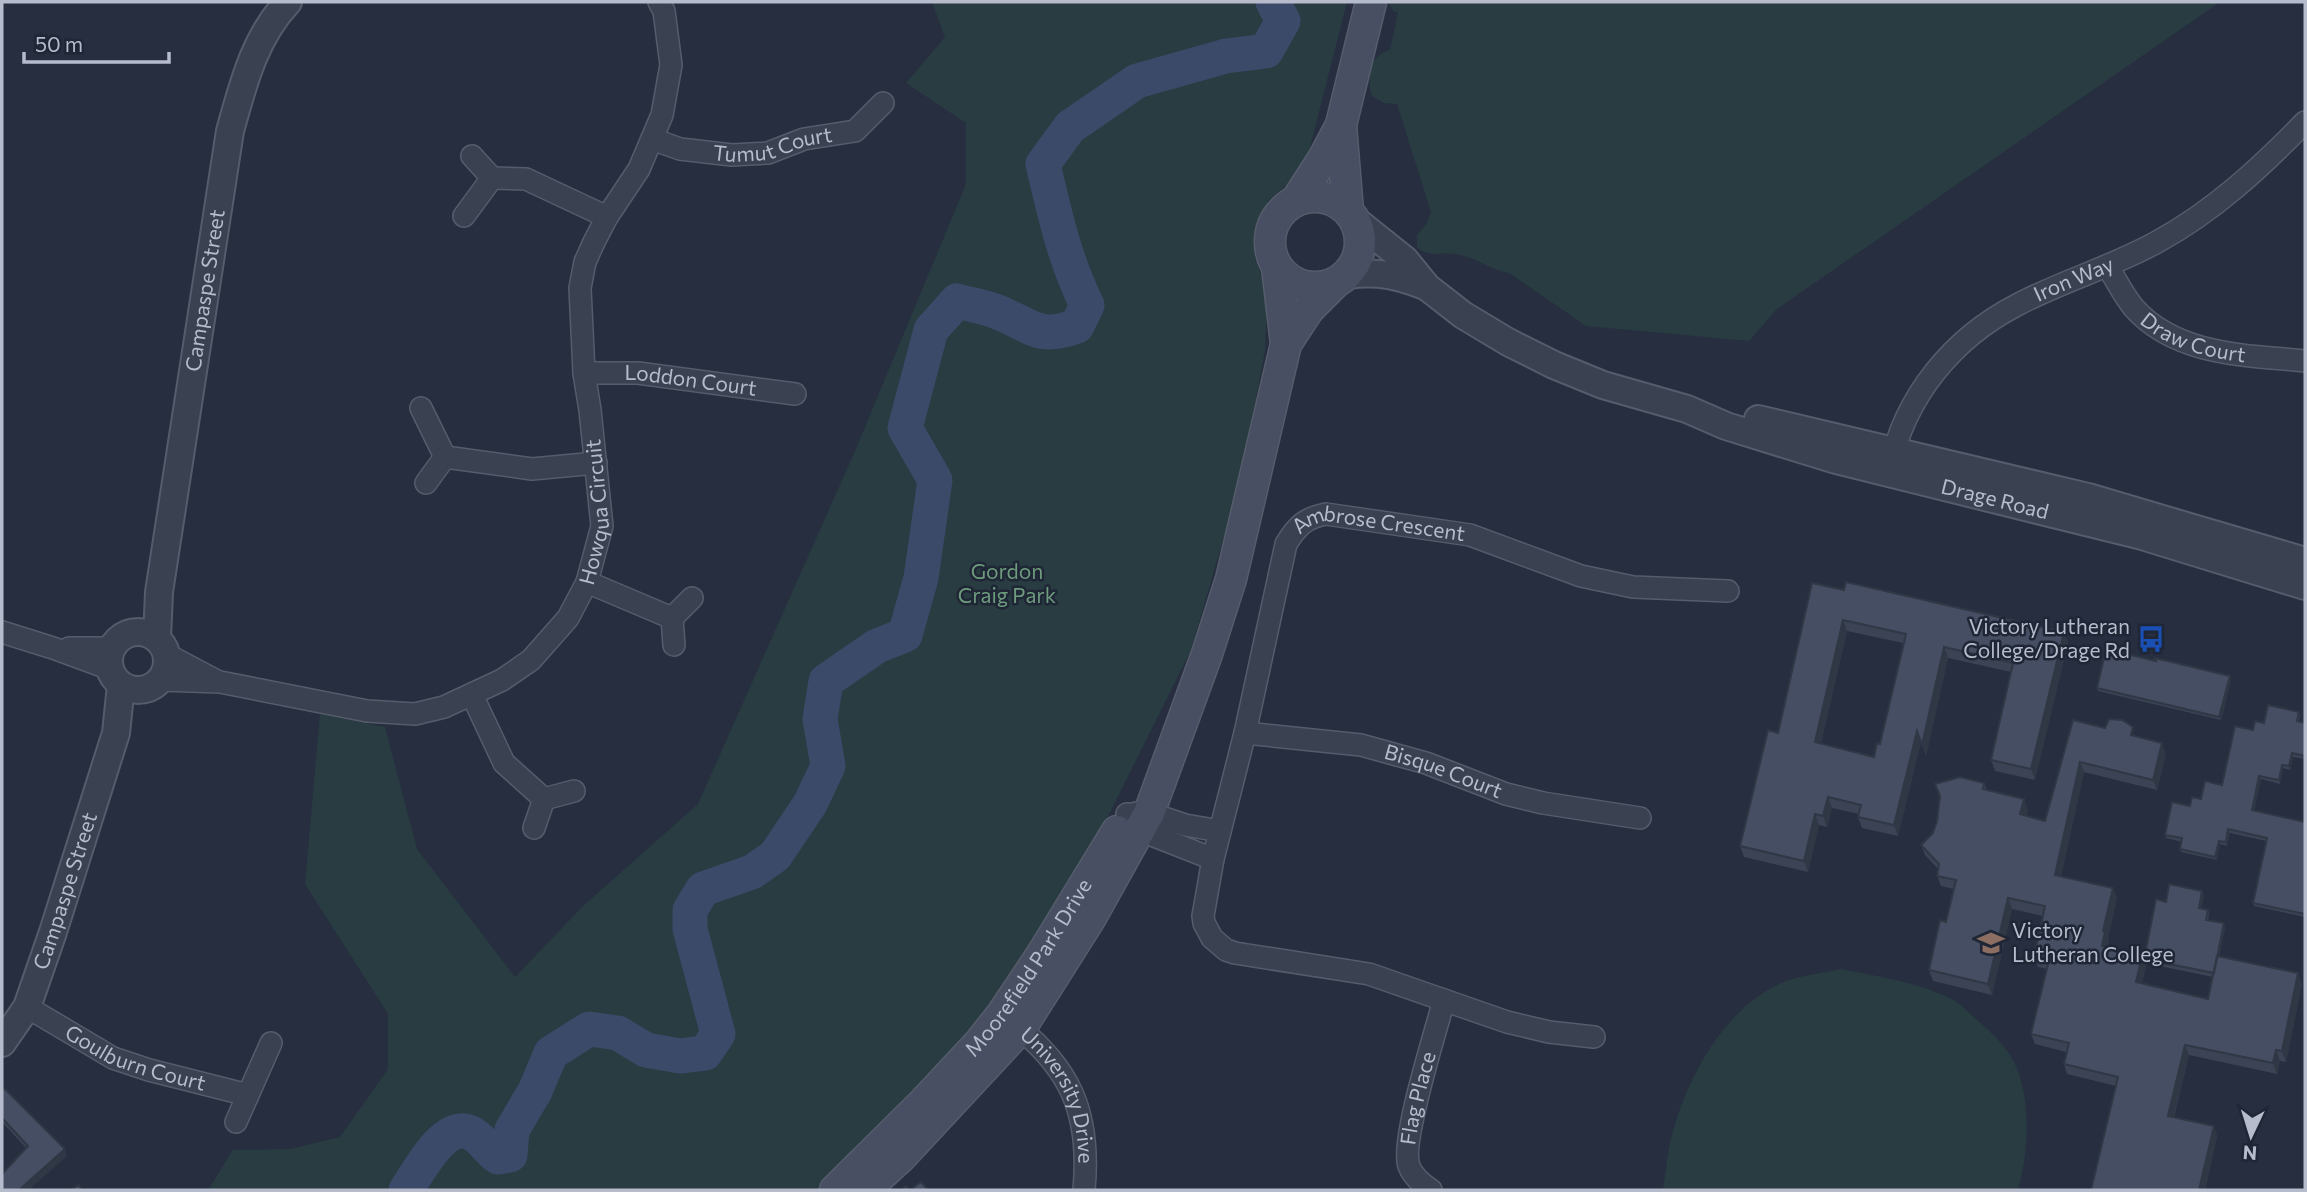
<svg xmlns="http://www.w3.org/2000/svg" width="2307" height="1192" font-family="Commissioner,sans-serif">
	<style>
		.green { fill: #283c41 }
		.lines { fill: none; stroke-linecap: round; stroke-linejoin: round }
		.river { stroke: #3b4a69; stroke-width: 35 }
		.minor-casing { stroke: #555c6b; stroke-width: 24 }
		.tertiary-casing { stroke: #555c6b; stroke-width: 30 }
		.secondary-casing { stroke: #555c6b; stroke-width: 33 }
		.minor { stroke: #3a4150; stroke-width: 21 }
		.tertiary { stroke: #3a4150; stroke-width: 26 }
		.secondary { stroke: #484f63; stroke-width: 30 }
		.wall { fill: #3b4354; fill-rule: evenodd }
		.shaded-wall { fill: #303745 }
		.building { fill: #454e62; stroke: #303745; stroke-width: 2; fill-rule: evenodd }
		.labels { text-anchor: middle; stroke-width: 5; stroke-linejoin: round; paint-order: stroke }
		.street-label { font-size: 21px; fill: #b6bccb; stroke: #1f2635 }
		.park-label { font-size: 21px; fill: #6e9b7d; stroke: #1f2635 }
		.poi-label { font-size: 21px; fill: #b6bccb; stroke: #1f2635; text-anchor: end }
	</style>
	<rect width="100%" height="100%" fill="#262e40"/>
	<path class="green" d="M932 2H1347L1304 171 1268 201 1258 227 1255 257 1267 292 1265 351 1241 478 1191 650 1064 905 912 1107 819 1190H208L233 1150 290 1149 340 1137 388 1069V1014L305 884 320 714 385 727 417 849 515 977 583 906 698 804 855 451 966 184V123L906 83 945 37Z
		M1388 2H2220L1777 309 1749 341 1586 326 1509 273C1490 270 1474 256 1455 254 1438 252 1433 258 1417 248V235L1427 223 1431 212 1397 104 1384 103 1372 96C1366 78 1369 55 1390 50L1398 12 1393 11Z
		M1842 969C1880 977 1920 982 1955 1001 1963 1006 1969 1013 1976 1019 1989 1030 2003 1043 2012 1058 2032 1095 2029 1151 2018 1190H1663C1665 1175 1667 1158 1670 1143 1684 1082 1724 1006 1784 982 1802 975 1823 973 1842 969Z"/>
	<g class="lines">
		<path class="river" d="M406 1190C419 1172 445 1117 473 1134 482 1139 489 1151 498 1157L510 1155 512 1130 535 1091 551 1053 589 1029 618 1033 646 1050 680 1056 705 1053 718 1034 690 929V910L703 889 752 872 775 856 810 804 828 766 820 719 826 681 877 646 905 635 921 578 935 480 905 428 931 330 957 301C971 305 987 307 1000 313 1034 327 1038 340 1077 326L1087 305C1065 261 1054 212 1043 164L1070 127 1137 81 1226 56 1266 51 1283 21 1273 2"/>
		<defs>
			<g id="minor">
				<path id="s1" d="M652 139 680 149 732 155 768 153 804 139 855 131 883 103"/>
				<path d="M492 178 526 179 607 217"/>
				<path d="M464 216 492 178 472 156"/>
				<path id="s2" d="M2108 267C2116 280 2124 296 2134 308 2177 356 2247 355 2305 361"/>
				<path id="s3" d="M584 373H638L795 394"/>
				<path d="M421 408 445 457"/>
				<path id="s4" d="M1890 467C1905 396 1953 338 2017 305 2062 281 2112 267 2157 242 2214 211 2260 168 2305 122"/>
				<path d="M426 483 445 457 532 469 596 463"/>
				<path d="M587 582 672 618 692 598"/>
				<path d="M672 618 674 645"/>
				<path d="M2 632 53 648 110 669"/>
				<path d="M69 648H112"/>
				<path d="M166 654 215 680"/>
				<path id="s5" d="M160 680 220 682 367 711 415 714 444 707 502 680 531 660 568 618 587 582 602 526 590 410 584 373 580 288 585 262 594 242 607 217 639 169 662 115 671 65 664 11 659 2"/>
				<path d="M472 695 504 763 544 799 574 791"/>
				<path id="s6" d="M1245 733 1361 745 1426 763 1506 794 1543 803 1640 818"/>
				<path d="M1136 813H1149L1185 825 1220 831"/>
				<path d="M1127 814 1139 830 1213 859"/>
				<path d="M534 828 544 799"/>
				<path id="s7" d="M27 1007 113 1058 149 1070 248 1095"/>
				<path id="s8" d="M1009 1020C1071 1067 1091 1113 1084 1190"/>
				<path id="s9" d="M1594 1037 1549 1032 1507 1022 1369 974 1235 953 1226 950 1212 938 1204 923 1203 916 1213 859 1245 733 1286 544C1297 526 1305 518 1326 514L1470 535 1581 576 1633 587 1728 591"/>
				<path d="M236 1122 271 1043"/>
				<path id="s10" d="M1431 1190C1422 1184 1413 1177 1409 1166 1400 1142 1436 1031 1444 1000"/>
			</g>
			<g id="tertiary">
				<path id="s11" d="M1355 220 1405 260 1427 287 1463 315 1508 342 1554 365 1603 385 1687 409 1726 426 1836 460 2142 536 2305 586"/>
				<path d="M1347 275C1378 271 1397 275 1425 286"/>
				<path d="M1758 419 2088 497 2305 561"/>
				<circle cx="138" cy="661" r="29"/>
				<path id="s12" d="M157 639 159 592 230 131C243 85 254 38 288 2"/>
				<path id="s13" d="M2 1043 27 1007 53 932 116 733 121 685"/>
			</g>
			<g id="secondary">
				<path d="M1341 125 1348 211"/>
				<circle cx="1315" cy="242" r="45"/>
				<path d="M1296 201 1323 159 1341 125 1371 2"/>
				<path d="M1277 267 1286 344"/>
				<path id="s14" d="M835 1190 922 1104 979 1043 1002 1014 1042 954 1117 831"/>
				<path d="M865 1190 901 1157 1021 1028 1090 919 1149 813 1207 654 1231 579 1286 344 1309 309 1335 283"/>
			</g>
		</defs>
		<use href="#minor" class="minor-casing"/>
		<use href="#tertiary" class="tertiary-casing"/>
		<use href="#secondary" class="secondary-casing"/>
		<use href="#minor" class="minor"/>
		<use href="#tertiary" class="tertiary"/>
		<use href="#secondary" class="secondary"/>
	</g>
	<path class="wall" d="M1844 590 2064 632 2068 643 2035 780 1995 771 1991 760 2011 672 1948 658 1926 756 1921 742 1898 836 1862 828 1858 817 1859 814 1832 808 1827 827 1819 825 1808 872 1744 857 1740 846 1778 733ZM1847 631 1903 643 1880 744 1874 757 1821 743Z
		M2231 680 2221 720 2098 691 2097 688Z
		M2300 715 2299 721 2305 723V759L2293 757 2290 770 2283 768 2280 784 2261 779 2254 810 2305 822V917L2254 906 2253 903 2266 841 2230 833 2227 846 2220 844 2217 860 2181 852 2180 849 2182 842 2166 838 2165 835 2190 806 2222 785 2253 730 2264 723Z
		M2073 720 2136 736 2166 754 2157 790 2084 772 2061 876 2113 888 2117 898 2108 938 2109 942 2108 948 2142 956 2146 966 2142 983 2208 999 2213 977 2145 963 2144 959 2166 902 2202 891 2204 895 2201 909 2208 910 2209 914 2208 920 2225 927 2219 957 2302 984 2286 1062 2280 1061 2277 1074 2189 1055 2174 1117 2214 1126 2217 1137 2205 1190H2091L2116 1086 2067 1074 2064 1064 2066 1052 2035 1044 2031 1034 2047 969 2038 967 2034 957 2043 916 2012 909 1992 995 1933 981 1929 970 1946 922 1953 889 1941 886 1937 876 1938 869 1925 855 1921 845 1984 783 1987 790 2028 809 2026 816 2045 821Z
		M2 1091 67 1156 26 1148 2 1122Z"/>
	<path class="shaded-wall" d="M1843 620 1847 631 1819 752 1815 742Z
		M2064 632 2068 643 2035 780 2031 769Z
		M1944 647 1948 658 1926 756 1922 745Z
		M2230 676 2231 680 2221 720 2219 717Z
		M1917 731 1921 742 1898 836 1894 825Z
		M2162 743 2166 754 2157 790 2153 780Z
		M2292 753 2293 757 2290 770 2289 766Z
		M2080 762 2084 772 2059 885 2055 875Z
		M2282 765 2283 768 2280 784 2279 780Z
		M2259 776 2261 779 2253 813 2252 810Z
		M1828 797 1832 808 1827 827 1823 816Z
		M2024 799 2028 809 2024 825 2020 814Z
		M1815 814 1819 825 1808 872 1804 861Z
		M2228 829 2230 833 2227 846 2226 842Z
		M2219 841 2220 844 2217 860 2215 857Z
		M2113 888 2117 898 2108 938 2109 942 2106 957 2102 946 2103 931Z
		M2202 891 2204 895 2200 912 2199 908Z
		M2008 898 2012 909 1992 995 1988 984Z
		M2224 923 2225 927 2215 977 2214 973Z
		M2142 956 2146 966 2139 992 2136 982Z
		M2298 973 2302 984 2286 1062 2282 1051Z
		M2185 1045 2189 1055 2171 1126 2168 1116Z
		M2276 1050 2280 1061 2277 1074 2273 1063Z
		M2214 1126 2217 1137 2205 1190H2199Z
		M65 1149 67 1156 29 1190H19Z"/>
	<path class="building" d="M1846 582 2064 632 2031 769 1991 760 2013 663 1944 647 1922 745 1917 731 1894 825 1858 817 1861 805 1828 797 1823 816 1815 814 1804 861 1740 846 1768 730 1778 733 1812 583 1844 590ZM1843 620 1906 634 1880 744 1877 743 1874 757 1815 742Z
		M2106 649 2156 661 2155 658 2230 676 2219 717 2097 688Z
		M2268 705 2299 712 2297 721 2305 723V756L2292 753 2289 766 2282 765 2279 780 2259 776 2252 810 2305 822V914L2253 903 2267 838 2228 829 2226 842 2219 841 2215 857 2180 849 2182 838 2165 835 2172 802 2190 806 2192 797 2201 799 2205 781 2222 785 2235 726 2253 730 2255 721 2264 723Z
		M2109 719 2122 720 2133 727 2131 735 2162 743 2153 780 2080 762 2055 875 2113 888 2103 931 2105 932 2102 946 2142 956 2136 982 2208 999 2217 956 2298 973 2282 1051 2276 1050 2273 1063 2185 1045 2168 1116 2214 1126 2199 1190H2091L2118 1077 2064 1064 2069 1043 2031 1034 2049 960 2034 957 2045 906 2008 898 1988 984 1929 970 1940 920 1946 922 1956 880 1937 876 1939 864 1921 845 1933 833 1937 821 1940 796 1935 784 1960 777 1984 783 1983 789 2024 799 2020 814 2045 821 2073 720 2105 728Z
		M2169 884 2202 891 2199 908 2208 910 2206 920 2224 923 2214 973 2144 959 2156 899 2166 902Z
		M4 1088 65 1149 19 1190H2V1174L28 1146 2 1118V1091Z
		M921 1182 928 1190H910Z
		M79 1185 82 1190H70Z
		M906 1186 910 1190H901Z"/>
	<defs>
		<symbol id="bus-bare" viewBox="-9 -9 18 18"><path d="M-5-6H5V4H4V6H2V4H-2V6H-4V4H-5ZM-3.5-4V0h7V-4ZM-3.5 1.2v1.5H-2V1.2ZM2 1.2v1.5H3.5V1.2Z" fill="#1a4fb4" stroke="#1f2635" stroke-width="2.5" paint-order="stroke"/></symbol>
		<symbol id="school-bare" viewBox="-9 -9 18 18"><path d="M0-5L7-2L0 1L-7-2ZM-4 1L0 2.5L4 1V4Q0 6-4 4Z" fill="#8d6e63" stroke="#1f2635" stroke-width="2.5" paint-order="stroke"/></symbol>
	</defs>
	<g fill-rule="evenodd">
		<use href="#bus-bare" x="2132" y="620" width="38" height="38"/>
		<use href="#school-bare" x="1972" y="924" width="38" height="38"/>
	</g>
	<g class="labels">
		<g class="street-label">
			<text dy="7" stroke="none"><textPath href="#s1" startOffset="124">Tumut Court</textPath></text>
			<text dy="7" stroke="none"><textPath href="#s4" startOffset="275">Iron Way</textPath></text>
			<text dy="7" stroke="none"><textPath href="#s12" startOffset="352">Campaspe Street</textPath></text>
			<text dy="7" stroke="none"><textPath href="#s2" startOffset="117">Draw Court</textPath></text>
			<text dy="7" stroke="none"><textPath href="#s3" startOffset="107">Loddon Court</textPath></text>
			<text dy="7" stroke="none"><textPath href="#s11" startOffset="710">Drage Road</textPath></text>
			<text dy="7" stroke="none"><textPath href="#s5" startOffset="555">Howqua Circuit</textPath></text>
			<text dy="7" stroke="none"><textPath href="#s9" startOffset="908">Ambrose Crescent</textPath></text>
			<text dy="7" stroke="none"><textPath href="#s6" startOffset="203">Bisque Court</textPath></text>
			<text dy="7" stroke="none"><textPath href="#s13" startOffset="166">Campaspe Street</textPath></text>
			<text dy="7" stroke="none"><textPath href="#s14" startOffset="296">Moorefield Park Drive</textPath></text>
			<text dy="7" stroke="none"><textPath href="#s7" startOffset="121">Goulburn Court</textPath></text>
			<text dy="7" stroke="none"><textPath href="#s8" startOffset="94">University Drive</textPath></text>
			<text dy="7" stroke="none"><textPath href="#s10" startOffset="102">Flag Place</textPath></text>
		</g>
		<g class="park-label">
			<text x="1007" y="579">Gordon<tspan x="1007" dy="24">Craig Park</tspan></text>
		</g>
		<g class="poi-label">
			<text x="2130" y="634">Victory Lutheran<tspan x="2130" dy="24">College/Drage Rd</tspan></text>
			<text x="2012" y="938" text-anchor="start">Victory<tspan x="2012" dy="24">Lutheran College</tspan></text>
		</g>
	</g>
	<rect width="2307" height="1192" fill="none" stroke="#b6bccb" stroke-width="7"/>
	<g transform="translate(2251 1136) rotate(184)" stroke="#1f2635" stroke-width="5" paint-order="stroke">
	<path d="M0-5L12 26L0 18L-12 26Z" fill="#b6bccb"/>
	<text y="-10" font-size="19" font-weight="bold" text-anchor="middle" fill="#b6bccb">N</text>
	</g>
	<path d="M24 52v10h145v-10" fill="none" stroke="#b6bccb" stroke-width="3.5"/>
	<text x="35" y="52" font-size="21" fill="#b6bccb" stroke="#1f2635" stroke-width="5" paint-order="stroke">50 m</text>
</svg>
